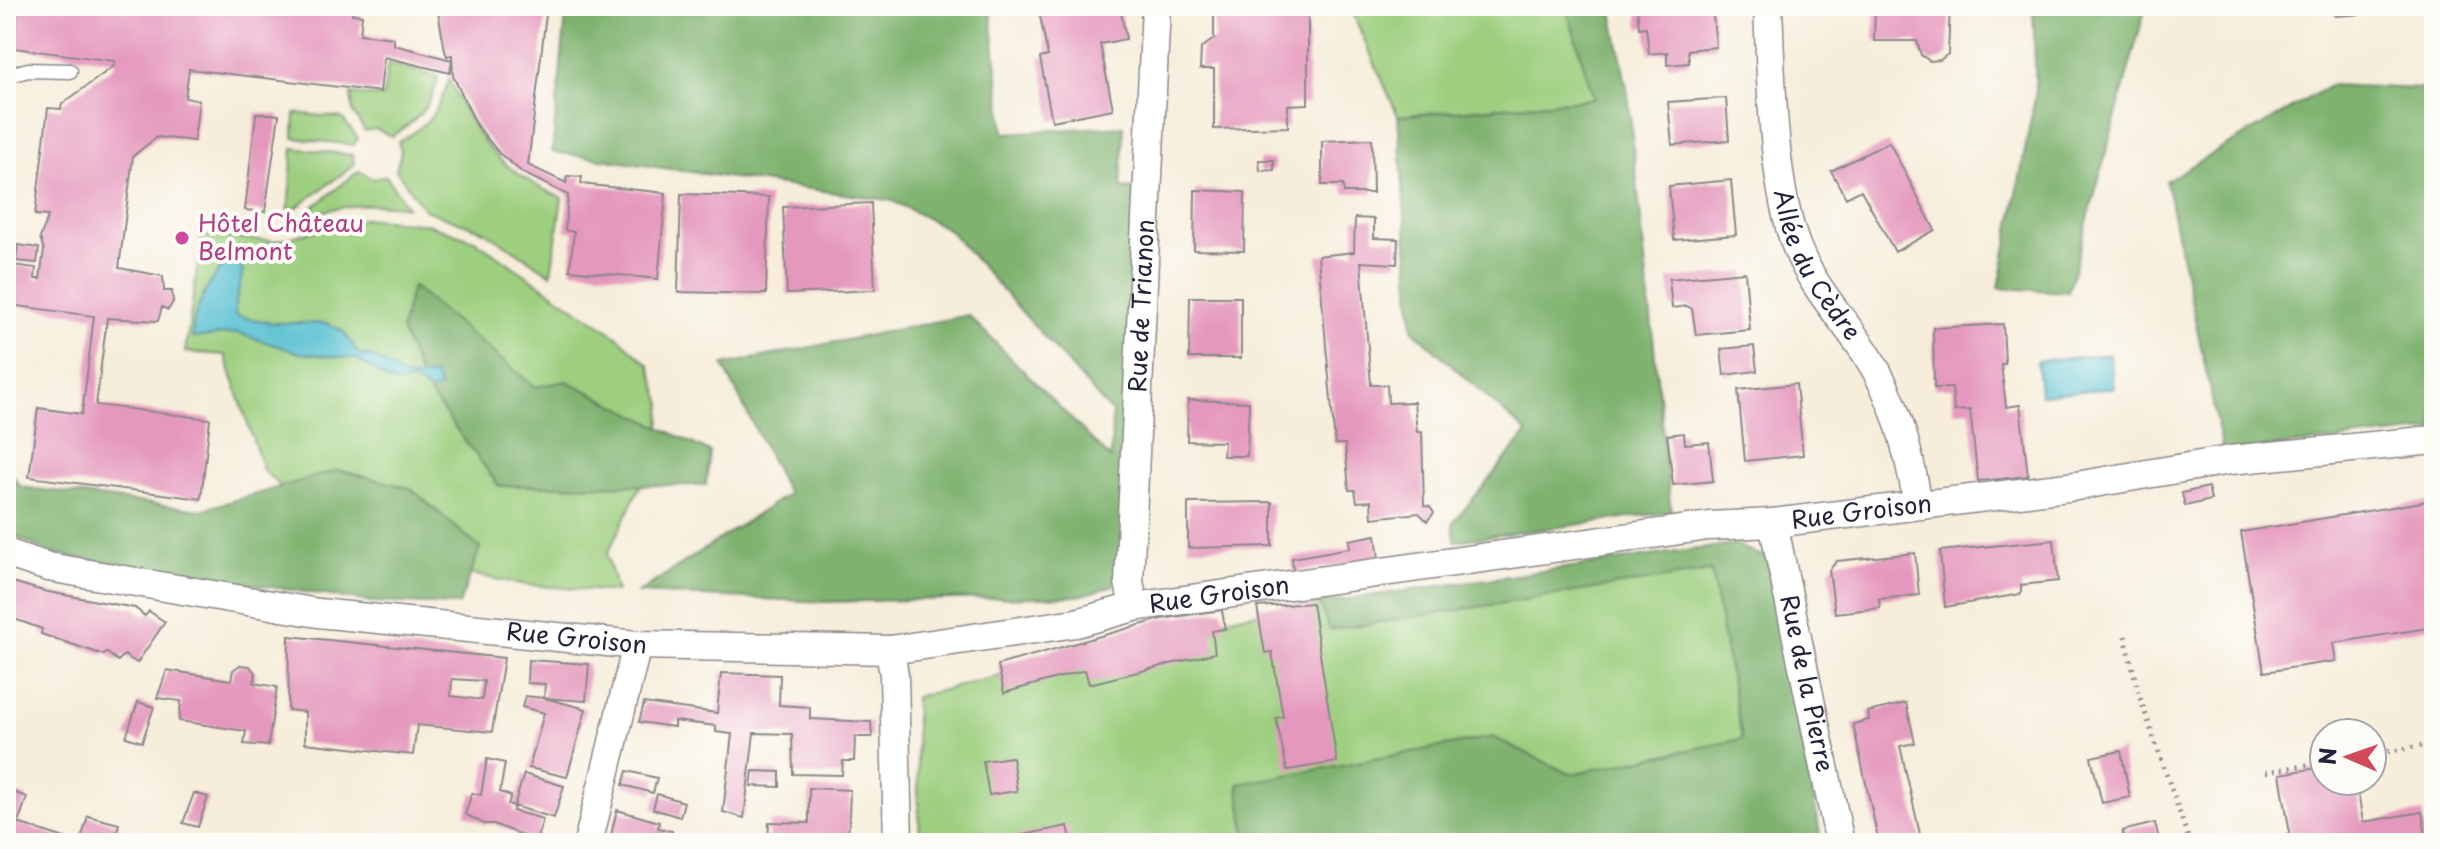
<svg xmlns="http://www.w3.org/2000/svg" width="2440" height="849" font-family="'Playpen Sans',sans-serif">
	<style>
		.green { fill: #9dcf7f; stroke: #60785d; stroke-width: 2 }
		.forest { fill: #7eb26e; stroke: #506a54; stroke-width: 2 }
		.water { fill: #56c0d1; stroke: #3c7186; stroke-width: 2 }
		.building { fill: #e598bd; fill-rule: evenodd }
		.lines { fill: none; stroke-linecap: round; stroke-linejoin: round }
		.lane-casing { stroke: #8c888a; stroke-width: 17 }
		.street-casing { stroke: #8c888a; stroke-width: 31 }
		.path { stroke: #8c888a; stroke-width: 5; stroke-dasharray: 2 6; stroke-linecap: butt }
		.lane { stroke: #fff; stroke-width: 14 }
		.street { stroke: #fff; stroke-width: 28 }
		.hotel-dot { fill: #d1479c; stroke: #fdfcf7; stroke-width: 3 }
		.labels { text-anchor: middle; stroke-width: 8; stroke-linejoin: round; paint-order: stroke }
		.hotel-label { font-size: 24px; fill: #b23c85; stroke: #fdfcf7; text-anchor: start }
		.street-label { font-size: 24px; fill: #22223b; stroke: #fdfcf7 }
	</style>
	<rect width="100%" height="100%" fill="#fdfcf7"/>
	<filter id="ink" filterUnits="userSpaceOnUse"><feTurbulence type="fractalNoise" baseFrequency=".0125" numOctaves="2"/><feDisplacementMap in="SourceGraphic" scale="16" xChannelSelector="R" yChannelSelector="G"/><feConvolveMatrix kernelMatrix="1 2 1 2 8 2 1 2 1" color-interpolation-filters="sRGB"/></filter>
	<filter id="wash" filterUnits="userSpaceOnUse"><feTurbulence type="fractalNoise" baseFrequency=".006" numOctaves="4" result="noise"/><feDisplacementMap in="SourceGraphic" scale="32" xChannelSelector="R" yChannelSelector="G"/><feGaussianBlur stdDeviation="1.8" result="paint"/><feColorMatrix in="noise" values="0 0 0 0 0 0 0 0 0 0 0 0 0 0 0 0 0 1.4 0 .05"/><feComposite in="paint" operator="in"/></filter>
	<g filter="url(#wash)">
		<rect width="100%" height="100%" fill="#f6edda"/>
		<path class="green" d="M1317 6H1566L1595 99 1398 116 1350 7 1317 9Z
			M388 63 438 77C432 106 416 121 392 136L375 129 365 131 353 113 351 94 383 97Z
			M449 79C477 142 499 170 562 198L551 274 484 231 425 210 396 170 401 152 398 142C428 126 439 111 449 79Z
			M295 113 342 118 358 138 354 145 294 138Z
			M293 148 353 155 354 165 288 214Z
			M359 171 373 179 386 176 407 207C370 201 339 207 302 216Z
			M365 218 427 224 474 240 618 337 649 365 662 404 658 449 607 555 617 592 527 585 454 571 307 512 263 470 225 355 185 352 202 236 275 241Z
			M1734 544 1822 843H920L915 697 1243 615Z"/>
		<path class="forest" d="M567 6H990L1004 133 1124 126 1121 188 1138 189 1127 551 1113 586 1079 596 826 602 638 593 788 494 723 365 968 315 1111 459 1112 413 948 229 893 201 552 152Z
			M1566 6H1611L1628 95 1671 512 1455 541 1453 523 1527 433 1413 330 1398 116 1594 99Z
			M2033 6H2146L2068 292 1999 288 2036 92Z
			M2331 85 2421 89 2434 109V430L2223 452 2166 181Z
			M412 286 535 387 567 381 710 452 706 485 499 486 424 386 401 330Z
			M6 466 21 487 201 510 338 470 410 488 480 548 459 605 372 602 52 554 6 532Z
			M1734 544 1767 558 1822 843H1247L1238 784 1493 737 1570 774 1742 739 1711 571 1329 630 1320 603Z"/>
		<path class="water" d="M241 256C248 277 231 299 236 316L273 323H326L343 331 359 354 374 357 407 378 434 375 441 389 428 391 415 380 398 384 387 380 357 359 300 353 237 333 192 338C191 312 211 278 229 258Z
			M2110 354 2114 388 2040 395 2037 361Z"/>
		<g id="blocks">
			<path class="building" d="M18 6H335L353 9 352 14 362 15 360 34 394 38V45L452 60 450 73 384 57 380 92 189 69 185 98 199 100 194 141 157 137 133 156 119 268 163 276 164 291H172L173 302 168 310 162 307 158 321 107 318 96 405 210 419 201 499 29 477 38 408 82 414 94 316 9 305 13 265 36 268 35 279H40L44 250 40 238 48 216 35 215 48 108 61 109 62 104 114 66 115 61 13 48Z
				M437 6H483L546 14 528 165 566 183 567 176 582 177 581 184 666 193 658 279 570 270 574 232 565 230 568 195 523 173 499 153 477 126 453 76 452 55 447 56 445 51Z
				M1038 6H1120L1126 39 1100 44 1113 109 1052 121 1040 58 1048 56Z
				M1214 6H1308V104L1288 105V127L1214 129V69H1200L1201 48 1214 39Z
				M1712 6 1716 47 1688 50 1689 63 1667 65V52L1649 54 1646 27 1639 28 1637 7Z
				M1875 6H1950L1948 54 1940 60 1930 61 1921 55 1917 41H1874Z
				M2335 6H2365V14L2335 16Z
				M1726 98 1729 140 1672 145 1668 102Z
				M256 113 279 115 265 212 245 210Z
				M1372 139 1373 193H1344L1343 185H1322V141Z
				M1889 142 1935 230 1895 252 1861 190 1846 198 1831 171Z
				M1259 160H1274V170L1260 171Z
				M1731 180 1736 235 1674 240 1669 186Z
				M1195 190 1245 192 1244 251 1194 250Z
				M681 194 769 197 766 294 678 292Z
				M871 203 875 290 787 294 783 207Z
				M1355 218 1374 219V238L1398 239 1397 264 1361 262 1371 385H1387L1388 403 1414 402 1417 432H1422L1424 506 1430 507 1434 513 1427 521 1419 513 1372 518 1371 501 1357 502 1355 490H1349L1345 444H1335L1318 256 1354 252Z
				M18 245 39 248 37 263 16 261Z
				M1745 272 1750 330 1696 335 1692 309 1687 306 1672 308 1669 279Z
				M1190 297H1241V358H1189Z
				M2003 324 2005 364H2001L2006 407 2020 405 2028 476 1978 481 1970 410 1954 411 1952 388H1934L1933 328Z
				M1754 346 1757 371 1724 375 1721 349Z
				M1796 384 1803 455 1745 461 1738 390Z
				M1188 400 1249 402 1247 456H1223L1224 442 1187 441Z
				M1684 433 1685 444 1709 442 1713 481 1673 485 1667 435Z
				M2208 487 2211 500 2185 506 2182 493Z
				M2434 500V627L2333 643 2336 661 2264 672 2241 532Z
				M1272 502V546L1188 548V503Z
				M1376 535 1379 559 1293 572 1292 558 1350 548 1349 540Z
				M2054 540 2058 581 2021 585V594L1945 607 1940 551Z
				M1915 553 1919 595 1879 599 1880 608 1835 613 1829 570 1837 561Z
				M6 580 43 591 135 608 145 616 149 611 165 622 137 663 124 655 118 661 106 652 104 655 41 634 42 629 6 616Z
				M1312 603 1337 762 1287 770 1276 718 1283 717 1272 652 1265 653 1257 607Z
				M1222 610 1225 629 1212 631 1215 653 1089 684 1085 670 1004 693 998 665 1161 619Z
				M289 636 504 658 492 732 417 725 413 755 305 743V712L288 710ZM452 679 484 681 482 700 451 696Z
				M528 660 589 664 586 701 544 698 545 684 527 683Z
				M240 665 250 666 256 674 254 683 277 687 268 746 244 744 246 731 179 721 181 701 157 698 167 670 231 680 233 670Z
				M721 673 780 675 779 705 810 707V719L871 722 872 737H855L854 761H843L842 775 793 774 792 734 754 733 744 818 723 812 732 734 716 732V726L674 721V727L639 722 644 703 717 713Z
				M525 696 544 698 586 709 567 777 529 768 544 713 522 707Z
				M138 702 154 707 142 742 126 737Z
				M1906 703 1915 743 1900 746 1922 843H1879L1853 724 1869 720 1868 712Z
				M2121 751 2130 797 2102 803 2091 757Z
				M1012 757 1017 791 989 795 983 761Z
				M487 759 505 763 500 792 511 796 508 804 514 806 513 811 543 819 536 841 494 824H484L465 814 472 793 481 795Z
				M2324 767V781H2356L2363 822 2422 812 2427 843H2269L2290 834 2280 774Z
				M627 771 657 778 653 793 623 785Z
				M753 771 780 772V787L751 786Z
				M524 774 564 786 554 818 514 806Z
				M809 788 850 790 848 843H768L769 822 809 823Z
				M6 789 27 797 18 823 71 840 70 843H6Z
				M194 793 208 797 198 827 183 823Z
				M657 794 684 802 680 817 653 809Z
				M617 810 659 822 658 828 672 831 670 839 683 843H609Z
				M88 816 119 824 114 843H80Z
				M2155 823 2160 843H2125L2122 831Z
				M1068 826 1072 843H988L987 842Z"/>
		</g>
	</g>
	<g filter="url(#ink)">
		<use href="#blocks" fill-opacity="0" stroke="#8c888a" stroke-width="2"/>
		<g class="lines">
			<defs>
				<path id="lane" d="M6 76 28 70 70 71"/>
				<g id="street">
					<path id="s1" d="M1768 6C1771 75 1772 186 1797 248 1812 286 1844 320 1867 355 1896 399 1909 453 1918 504"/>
					<path id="s2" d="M1773 523 1840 843"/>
					<path id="s3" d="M6 553 48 567 318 613 637 645 890 650 1076 623 1134 607 1709 526 1773 523 2076 486 2230 460 2434 440"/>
					<path id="s4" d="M1134 607 1129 582 1156 6"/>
					<path d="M890 650 894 675 898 843"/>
					<path d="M588 843 637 645"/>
				</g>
			</defs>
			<use href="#lane" class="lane-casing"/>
			<use href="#street" class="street-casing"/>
			<path class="path" d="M2125 636 2139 695 2190 843
				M2372 754 2434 744
				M2266 772 2324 762"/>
			<use href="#lane" class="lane"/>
			<use href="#street" class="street"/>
		</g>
	</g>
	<circle class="hotel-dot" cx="182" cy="238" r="8"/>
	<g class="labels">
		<g class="hotel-label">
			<text x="198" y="232">Hôtel Château<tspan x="198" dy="28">Belmont</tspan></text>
		</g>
		<g class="street-label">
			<text dy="8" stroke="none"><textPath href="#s1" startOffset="268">Allée du Cèdre</textPath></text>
			<text dy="8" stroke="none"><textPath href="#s4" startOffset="302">Rue de Trianon</textPath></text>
			<text dy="8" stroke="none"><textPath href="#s3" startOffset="1874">Rue Groison</textPath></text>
			<text dy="8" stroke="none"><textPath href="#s3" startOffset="1226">Rue Groison</textPath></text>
			<text dy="8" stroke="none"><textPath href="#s3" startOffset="578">Rue Groison</textPath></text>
			<text dy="8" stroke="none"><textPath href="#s2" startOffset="164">Rue de la Pierre</textPath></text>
		</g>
	</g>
	<rect width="2440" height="849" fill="none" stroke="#fdfcf7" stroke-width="32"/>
	<g transform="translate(2348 757) rotate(272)"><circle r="38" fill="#fdfcf7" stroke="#a5a5ac" stroke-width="2"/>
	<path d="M0-6L14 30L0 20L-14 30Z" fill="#d1495b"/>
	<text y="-12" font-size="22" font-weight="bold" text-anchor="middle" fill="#22223b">N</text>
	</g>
</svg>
